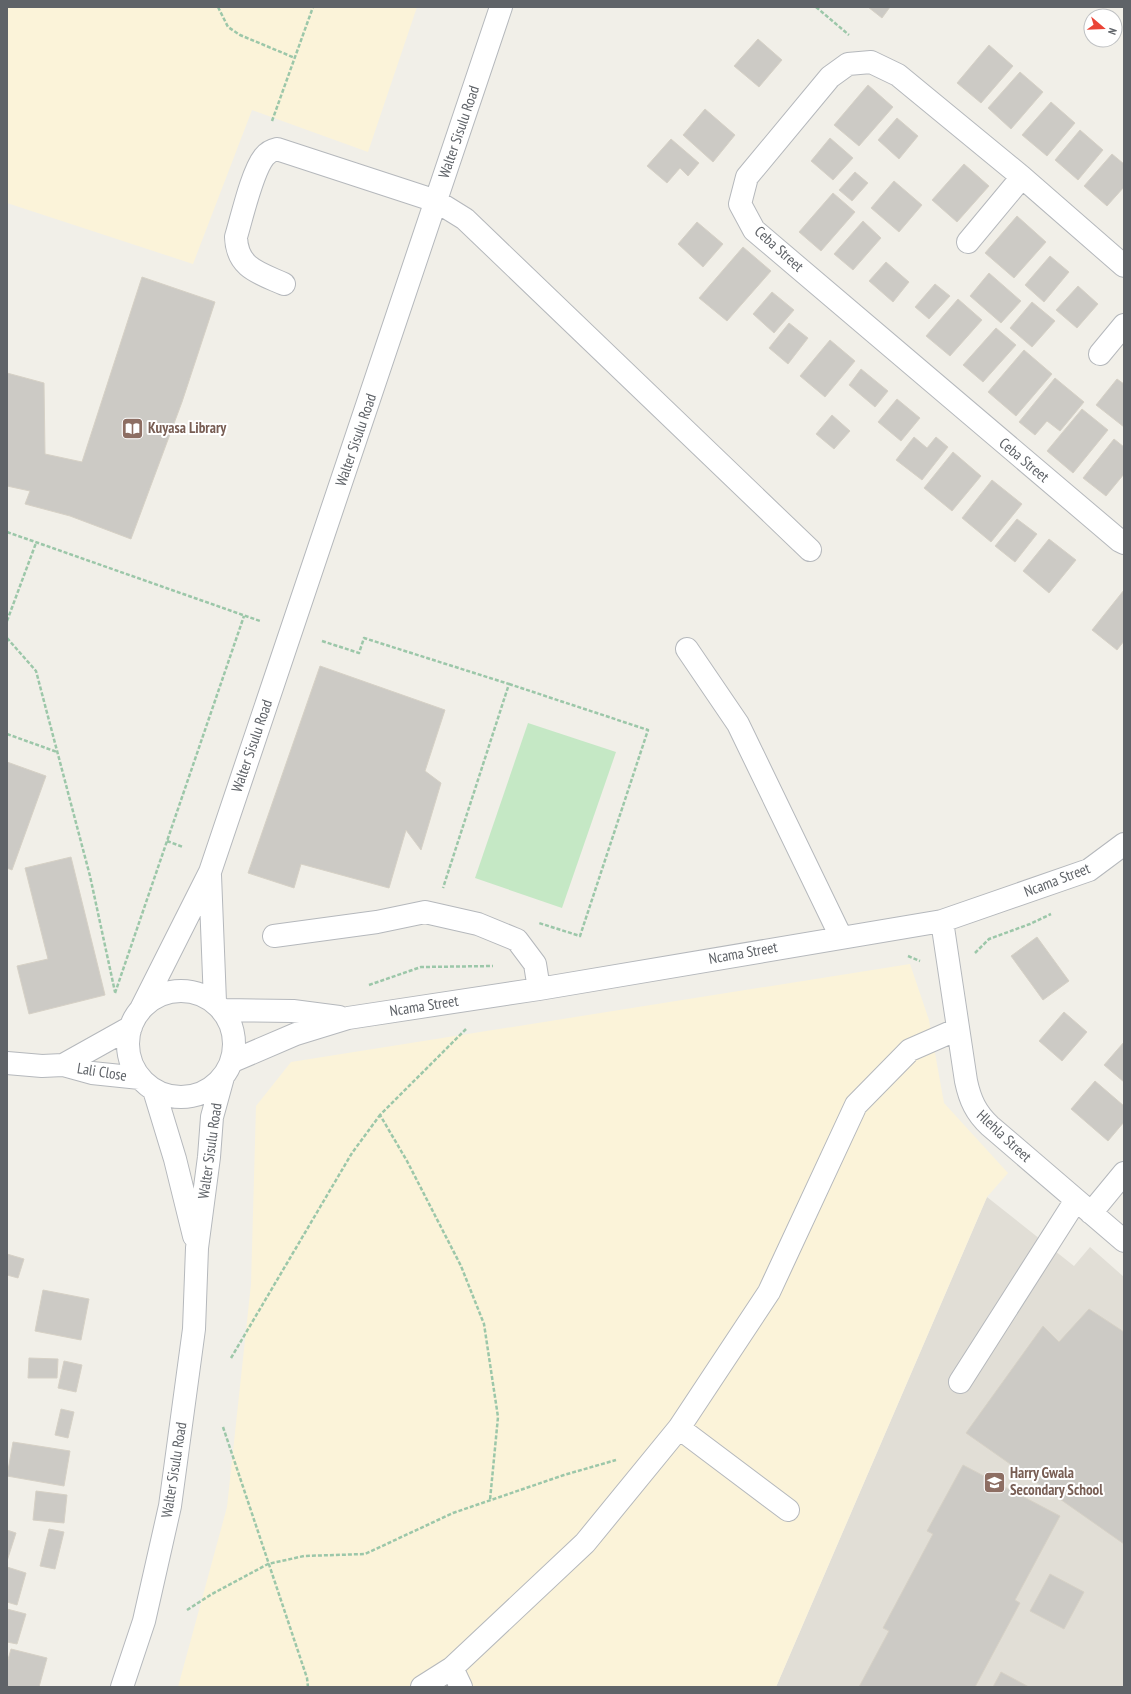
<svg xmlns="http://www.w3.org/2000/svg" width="1131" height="1694" font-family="'PT Sans Narrow',sans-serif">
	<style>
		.education { fill: #e1ded6 }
		.green { fill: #c5e8c5 }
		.sand { fill: #fbf3d9 }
		.building { fill: #cccac5; stroke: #d6d1c6 }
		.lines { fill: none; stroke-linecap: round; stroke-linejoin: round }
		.minor-casing { stroke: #b5b8bc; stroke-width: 24 }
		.path { stroke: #9cc7a9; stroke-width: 2.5; stroke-dasharray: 4 2; stroke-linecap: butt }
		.minor { stroke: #fff; stroke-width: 22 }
		.labels { text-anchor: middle; stroke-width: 4; stroke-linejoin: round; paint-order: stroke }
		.street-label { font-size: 15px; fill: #5f6368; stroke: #fff }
		.education-label { font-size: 15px; font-weight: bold; fill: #785e54; stroke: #fff; text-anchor: start }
	</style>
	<rect width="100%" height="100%" fill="#f1efe8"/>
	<path class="education" d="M987 1197 1074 1266 1090 1247 1124 1277V1687H776Z"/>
	<path class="green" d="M528 723 616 752 562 908 475 878Z"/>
	<path class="sand" d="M7 7H417L368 152 252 110 193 264 7 203Z
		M910 964 929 1020 944 1103 1008 1173 987 1197 776 1687H178L227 1507 251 1284 256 1106 291 1062Z"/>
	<path class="building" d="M868 7H890L882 18Z
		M758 39 782 60 759 87 734 66Z
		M989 45 1013 66 981 103 957 83Z
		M1020 72 1043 92 1011 129 988 108Z
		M868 85 893 107 859 146 834 125Z
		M1051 102 1075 123 1047 156 1022 135Z
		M705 109 735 135 713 162 683 135Z
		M897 118 918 136 899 159 878 140Z
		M1080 130 1103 150 1078 180 1055 160Z
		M830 138 853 158 833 180 811 161Z
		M671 139 699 163 688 176 680 168 667 183 647 166Z
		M1112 154 1124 164V187L1107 206 1084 186Z
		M964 164 989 186 957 222 932 200Z
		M855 172 868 183 852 201 839 190Z
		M894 181 922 205 899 232 871 208Z
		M833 193 855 212 821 251 799 232Z
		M1017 216 1046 242 1014 278 985 253Z
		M863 221 881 238 853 270 834 254Z
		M697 222 723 244 703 267 678 244Z
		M743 247 771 271 727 321 699 298Z
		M1050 256 1069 272 1044 302 1025 285Z
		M886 262 909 282 893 302 869 281Z
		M989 273 1021 301 1001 323 970 296Z
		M142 277 215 302 182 402 131 539 70 516 25 504 30 491 7 486V373L44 383 45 454 82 462Z
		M935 284 950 296 929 319 915 307Z
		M1078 286 1098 304 1077 328 1056 310Z
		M772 292 794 310 774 333 753 314Z
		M958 299 982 320 950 356 926 336Z
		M1032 302 1055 321 1032 347 1010 328Z
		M789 323 808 338 788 364 769 348Z
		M996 328 1016 345 983 382 963 365Z
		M830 340 855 361 825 397 800 376Z
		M1024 350 1052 374 1016 416 988 392Z
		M861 369 888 391 875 407 849 385Z
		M1055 378 1084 402 1060 431 1047 421 1035 435 1019 422Z
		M1117 379 1124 384V427L1096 405Z
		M897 399 920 418 901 441 878 422Z
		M1082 409 1108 430 1073 473 1047 451Z
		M832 415 850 431 834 449 816 434Z
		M914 437 927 448 936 437 948 447 922 480 896 460Z
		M1114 439 1124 447V474L1106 496 1083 478Z
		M953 452 981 476 952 511 924 488Z
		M992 480 1022 504 991 542 962 518Z
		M1017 519 1037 534 1015 562 995 546Z
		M1049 539 1076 560 1049 593 1023 571Z
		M1124 590V641L1117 650 1092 630Z
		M320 666 445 710 425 771 441 783 421 850 406 830 389 888 301 864 294 888 248 873Z
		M7 762 46 776 12 870 7 868Z
		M71 857 105 995 29 1014 17 966 48 959 25 868Z
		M1037 937 1069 981 1043 1000 1011 956Z
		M1064 1012 1087 1032 1062 1061 1039 1041Z
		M1124 1042V1082L1104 1065Z
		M1095 1081 1124 1106V1122L1108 1141 1071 1109Z
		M7 1254 24 1259 18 1278 7 1275Z
		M43 1290 89 1299 81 1340 35 1331Z
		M1089 1309 1124 1332V1544L966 1433 1043 1326 1059 1342Z
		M29 1358 58 1359 57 1378H28Z
		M64 1361 82 1365 76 1392 58 1388Z
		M61 1409 74 1412 68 1438 55 1435Z
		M13 1442 70 1451 64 1486 7 1476Z
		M963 1465 1060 1516 1015 1600 1020 1603 975 1687H859L889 1631 883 1628 933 1534 927 1531Z
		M36 1491 67 1495 64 1523 33 1520Z
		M49 1529 64 1532 55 1569 40 1566Z
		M7 1530 16 1533 7 1561Z
		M7 1567 26 1573 17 1605 7 1602Z
		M1050 1574 1084 1592 1064 1629 1030 1611Z
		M7 1609 26 1614 17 1644 7 1642Z
		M11 1649 47 1658 39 1687H7V1663Z
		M1001 1672 1029 1687H993Z"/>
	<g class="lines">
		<defs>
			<path id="minor" d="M968 242 1022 177
				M1124 266 1022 177 898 75 871 62 848 64 830 77 747 177 740 204 754 230 1120 541 1124 543
				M284 284C259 273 237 268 236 237 242 217 252 172 264 157 268 152 272 150 277 149L436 201 465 219 810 550
				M1100 354 1124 325
				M687 649 738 724 841 937
				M210 875 215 1002
				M942 921 966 1081C970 1100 976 1113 990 1126L1124 1241
				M274 936 377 922 425 912 478 924 517 940 535 964 539 989
				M128 1044a53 53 0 1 1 106 0a53 53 0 1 1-106 0Z
				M141 1009 210 872 501 7
				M223 1010 293 1011 339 1017
				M233 1061 296 1034 348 1018 539 989 942 921 1089 870 1124 844
				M7 1063 42 1066 63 1065 92 1073 140 1078
				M63 1065 131 1027
				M154 1090 175 1159 194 1236
				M1091 1213 1124 1173
				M960 1382 1076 1200
				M679 1428 788 1510
				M452 1668 461 1687
				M122 1687 144 1621 170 1506 194 1329 197 1248 209 1157 212 1117 223 1077
				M422 1687 452 1668 585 1543 679 1428 769 1292 856 1105 910 1050 958 1029"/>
		</defs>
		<use href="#minor" class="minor-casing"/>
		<path class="path" d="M218 7 228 27 240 35 295 58
			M816 7 849 35
			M272 121 313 7
			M7 532 260 621
			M7 621 36 543
			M7 638 36 671 90 876 115 992
			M322 641 359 653 364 638 509 684 443 888
			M509 684 648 730 580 936 539 923
			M7 734 57 752
			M167 841 183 847
			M975 953 989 939 1030 924 1051 914
			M908 956 920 961
			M369 985 421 967 493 966
			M115 993 244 616
			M466 1029 380 1115 407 1161 461 1266 484 1324 498 1417 490 1500
			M231 1358 352 1153 380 1115
			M223 1427 307 1678 308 1687
			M187 1610 212 1594 268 1564 304 1556 365 1554 453 1513 564 1475 616 1460"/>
		<use href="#minor" class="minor"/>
	</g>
	<defs>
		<symbol id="library-square" viewBox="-11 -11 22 22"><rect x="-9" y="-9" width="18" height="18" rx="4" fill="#8d6e63" stroke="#fff"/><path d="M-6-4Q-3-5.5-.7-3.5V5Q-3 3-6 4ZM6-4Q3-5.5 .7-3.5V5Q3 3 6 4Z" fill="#fff"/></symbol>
		<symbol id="school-square" viewBox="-11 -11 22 22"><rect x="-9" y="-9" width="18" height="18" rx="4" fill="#8d6e63" stroke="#fff"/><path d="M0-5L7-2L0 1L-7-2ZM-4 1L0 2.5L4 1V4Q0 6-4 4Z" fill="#fff"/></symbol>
	</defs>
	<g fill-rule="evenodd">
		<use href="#library-square" x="120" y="416" width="25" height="25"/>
		<use href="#school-square" x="982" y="1470" width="25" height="25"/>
	</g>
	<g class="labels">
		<g class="street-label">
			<text transform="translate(459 132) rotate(-71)" y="5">Walter Sisulu Road</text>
			<text transform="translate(779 249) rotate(42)" y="5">Ceba Street</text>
			<text transform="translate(356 440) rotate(-71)" y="5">Walter Sisulu Road</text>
			<text transform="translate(1024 460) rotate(40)" y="5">Ceba Street</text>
			<text transform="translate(252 746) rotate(-71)" y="5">Walter Sisulu Road</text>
			<text transform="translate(1057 880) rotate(-21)" y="5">Ncama Street</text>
			<text transform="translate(743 953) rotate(-10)" y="5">Ncama Street</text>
			<text transform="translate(424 1006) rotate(-9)" y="5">Ncama Street</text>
			<text transform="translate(102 1072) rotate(9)" y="5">Lali Close</text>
			<text transform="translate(1004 1136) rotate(43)" y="5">Hlehla Street</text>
			<text transform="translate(210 1151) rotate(-82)" y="5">Walter Sisulu Road</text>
			<text transform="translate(174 1470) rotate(-81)" y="5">Walter Sisulu Road</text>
		</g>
		<g class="education-label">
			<text x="148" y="433">Kuyasa Library</text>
			<text x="1010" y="1478">Harry Gwala<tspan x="1010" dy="17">Secondary School</tspan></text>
		</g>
	</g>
	<rect width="1131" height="1694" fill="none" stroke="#5f6368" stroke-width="16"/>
	<g transform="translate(1103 28) rotate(109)"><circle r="19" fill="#ffffff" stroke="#bfc1c3"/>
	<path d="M0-3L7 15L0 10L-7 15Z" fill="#ea4335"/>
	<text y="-6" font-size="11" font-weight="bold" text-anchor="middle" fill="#5f6368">N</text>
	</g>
</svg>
